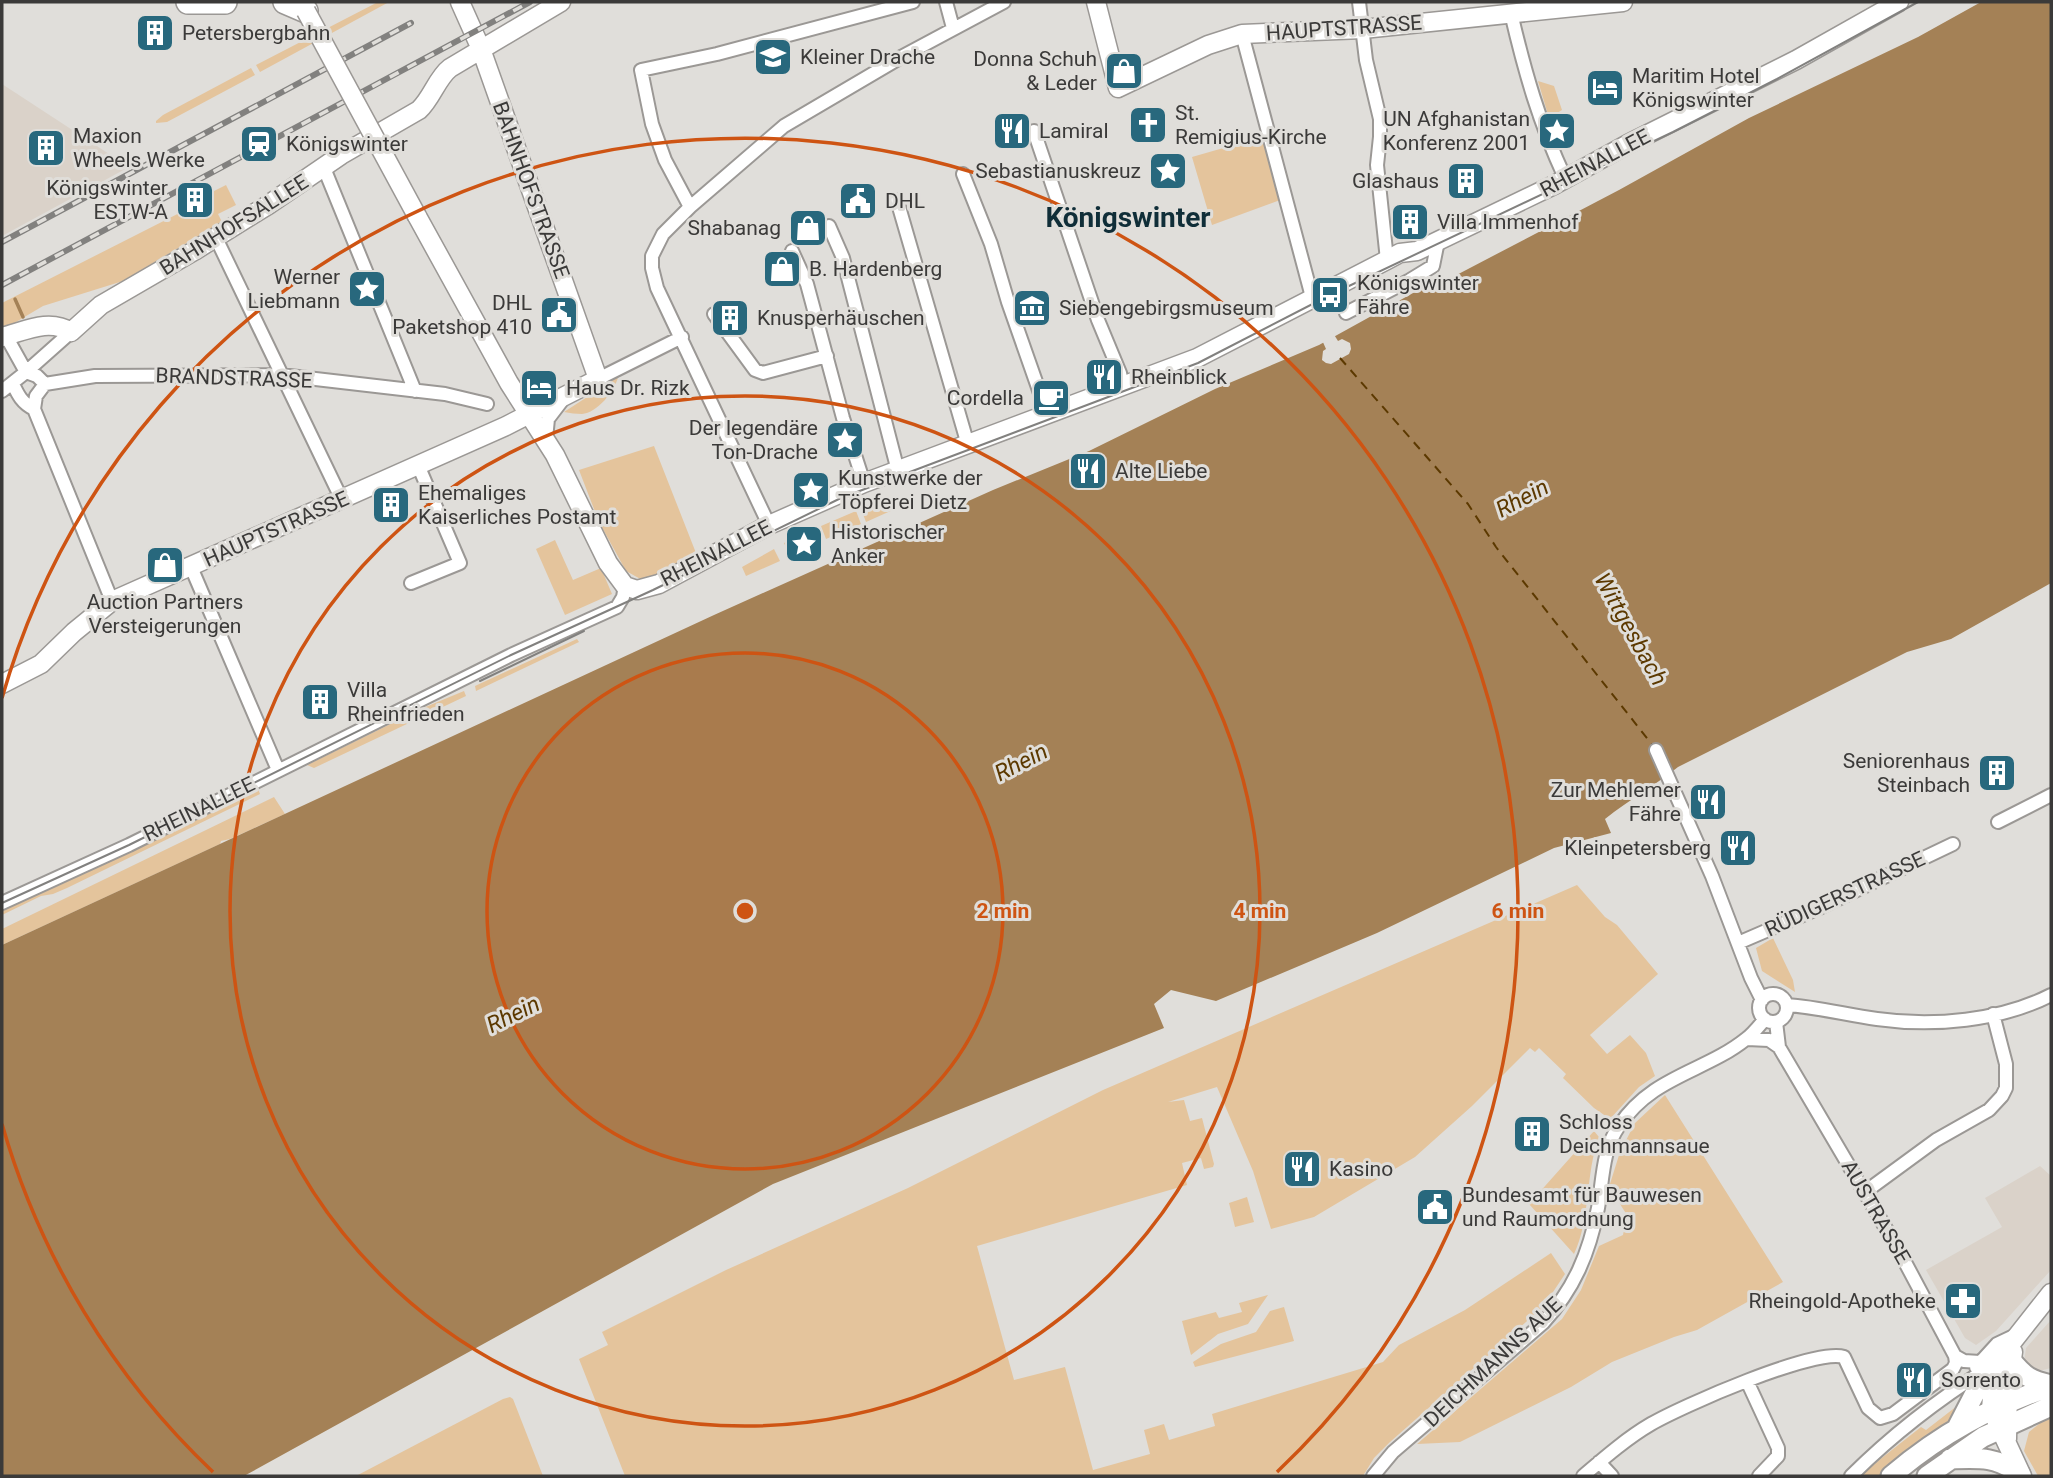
<svg xmlns="http://www.w3.org/2000/svg" width="2053" height="1478" font-family="Roboto,sans-serif">
	<style>
		.built { fill: #dad2c9 }
		.green { fill: #e4c49c }
		.water { fill: #a48156 }
		.pier { fill: #e0deda }
		.lines { fill: none; stroke-linecap: round; stroke-linejoin: round }
		.stream { stroke: #a48156; stroke-width: 3.5 }
		.ferry { stroke: #5c3900; stroke-width: 2; stroke-dasharray: 9 7; stroke-linecap: butt }
		.street-casing { stroke: #9b9895; stroke-width: 16 }
		.secondary-casing { stroke: #9b9895; stroke-width: 21 }
		.primary-casing { stroke: #9b9895; stroke-width: 23 }
		.highway-casing { stroke: #9b9895; stroke-width: 26 }
		.street { stroke: #fff; stroke-width: 12 }
		.secondary { stroke: #fff; stroke-width: 18 }
		.primary { stroke: #fff; stroke-width: 19 }
		.highway { stroke: #fff; stroke-width: 23 }
		.tram { stroke: #82817f; stroke-width: 2 }
		.rail-casing { stroke: #82817f; stroke-width: 6 }
		.rail { stroke: #e0deda; stroke-width: 3.5; stroke-dasharray: 10; stroke-linecap: butt }
		.secondary-bridge-casing { stroke: #9b9895; stroke-width: 21; stroke-linecap: butt }
		.secondary-bridge { stroke: #fff; stroke-width: 18 }
		.ring { fill: none; stroke: #ce5413; stroke-width: 3.5 }
		.labels { text-anchor: middle; stroke-width: 6; stroke-linejoin: round; paint-order: stroke }
		.street-label { font-size: 21px; fill: #3b3a39; stroke: #e0deda }
		.poi-label { font-size: 21px; fill: #3b3a39; stroke: #e0deda; text-anchor: start }
		.water-label { font-size: 23px; font-style: italic; fill: #5c3900; stroke: #e0deda }
		.district-label { font-size: 28px; font-weight: bold; fill: #102e38; stroke: #e0deda }
		.centre { fill: #ce5413; stroke: #e0deda; stroke-width: 3.5 }
		.ring-label { font-size: 21px; text-anchor: middle; font-weight: bold; fill: #ce5413; stroke: #e0deda; stroke-width: 6; stroke-linejoin: round; paint-order: stroke }
	</style>
	<rect width="100%" height="100%" fill="#e0deda"/>
	<path class="built" d="M2 84 129 167 2 236Z
		M2040 1166 2051 1176V1270L1996 1331 1976 1345 1965 1338 1926 1270 2002 1227 1985 1198Z
		M2051 1320V1368L2039 1371 2030 1370 2024 1362 2026 1348Z"/>
	<path class="green" d="M378 2H389L260 72 256 65Z
		M251 68 255 75 167 122 156 123V121L163 115Z
		M1538 81 1554 86 1562 110 1549 118Z
		M1265 136 1283 199 1212 225 1192 157Z
		M226 185 236 205 218 214 222 222 123 281 43 306 11 325 2 328V303L207 199 206 195Z
		M618 377C615 391 597 413 582 414 576 414 570 413 564 412Z
		M654 446 696 553 644 581 626 571 599 522 579 470Z
		M890 498 895 509 866 522 861 509Z
		M856 511 861 524 826 539 821 526Z
		M816 529 821 542 790 556 784 543Z
		M555 540 573 580 601 568 612 594 565 615 536 549Z
		M774 549 780 561 746 576 742 567Z
		M577 639 579 642 476 691 475 686Z
		M464 691 466 696 314 768 307 765 423 708Z
		M258 789 260 794 67 888 53 894 41 896 2 915V911L103 865Z
		M274 797 285 814 230 839 221 841 220 844 2 945V929Z
		M1577 885 1605 917 1617 925 1658 974 1590 1035 1607 1054 1630 1035 1646 1053 1655 1076 1639 1087 1610 1119 1594 1108 1563 1078 1566 1074 1539 1048 1535 1052 1530 1048 1472 1106 1415 1157 1314 1217 1271 1229 1253 1171 1217 1087 1168 1102 1184 1100 1190 1121 1202 1118 1214 1164 1213 1167 1204 1169 1201 1158 1182 1163 1187 1185 977 1246 1014 1380 1065 1367 1093 1470 1150 1454 1144 1430 1164 1424 1169 1440 1215 1426 1212 1414 1383 1362 1399 1345 1465 1310 1551 1253 1565 1274 1543 1307 1390 1442 1374 1458 1363 1476H625L579 1359 608 1345 602 1332 726 1270 908 1188 1103 1090Z
		M1773 938 1793 980 1795 992 1762 971 1756 948Z
		M1665 1095 1783 1282 1697 1330 1674 1337 1612 1362 1571 1387 1460 1442 1417 1444 1562 1319 1581 1290 1599 1246 1623 1235 1627 1215 1609 1187 1620 1152 1635 1123Z
		M1594 1131 1599 1137C1585 1174 1591 1218 1574 1254L1529 1204Z
		M1247 1197 1254 1222 1235 1227 1229 1203Z
		M1268 1295 1248 1324 1218 1334 1191 1355 1182 1321 1216 1312 1219 1318 1242 1312 1239 1303Z
		M1284 1307 1294 1341 1195 1367 1193 1362 1221 1344 1256 1332 1270 1311Z
		M510 1397 513 1399 543 1476H356L503 1399Z
		M1966 1399 1950 1423 1895 1462 1879 1476H1859L1921 1427 1926 1430Z
		M2051 1415V1476H2038L2024 1451 2029 1432 2039 1424V1419Z"/>
	<path class="water" d="M1981 2H2051V583L1951 639 1907 652 1678 767C1654 786 1629 800 1605 819L1611 833 1554 848 1377 933 1216 1001 1171 990 1154 1004 1164 1028 773 1184 244 1476H2V945L714 615 993 490 1089 451 1215 389 1319 345 1442 277 1447 280 1619 190 1749 118 1918 37Z"/>
	<path class="pier" d="M1333 333 1338 341 1342 339 1350 343 1351 349 1349 354 1331 364 1326 363 1322 360 1323 351 1326 349 1322 340Z"/>
	<g class="lines">
		<path class="stream" d="M15 299 23 317"/>
		<path class="ferry" d="M1340 358 1468 504 1496 547 1654 747"/>
		<defs>
			<path id="street" d="M946 2 953 28
				M1359 2 1366 60 1380 119V137L1377 165 1387 260
				M1511 13C1525 73 1539 122 1565 178
				M1242 34 1312 297
				M1034 131 1098 320 1120 373 1123 387
				M324 168 415 391
				M963 174 991 244 1008 302 1048 416
				M897 200 968 445
				M690 207 665 160 652 124 641 70 717 54 913 2
				M829 226 843 258 898 471
				M216 238 342 500
				M792 251 807 284 843 418 864 483
				M1346 313 1410 280 1433 266 1438 241
				M714 314 755 370 763 373 827 356
				M6 336 26 372 37 376 45 384 95 376 281 375 445 394 487 404
				M598 379 682 337
				M13 384C18 395 22 403 34 409L112 601
				M2 391 26 372 71 332
				M34 409 36 396 45 384
				M546 439 548 419 561 402
				M769 525 657 288 652 268V256L663 234 690 207 784 126 903 56 1004 2
				M191 567 278 770
				M411 583 460 563 418 465
				M1656 750 1712 876 1751 978 1762 1000
				M1998 822 2051 795
				M2 903 129 845 511 655 617 607 623 597 625 586
				M1738 943 1819 908 1953 844
				M1759 1008a14 14 0 1 1 28 0a14 14 0 1 1-28 0Z
				M1787 1005C1817 1007 1847 1015 1877 1019 1933 1027 2000 1021 2051 995
				M1776 1022 1779 1047 1898 1249 1955 1356 1964 1361 1980 1362
				M1747 1039 1769 1040 1779 1047
				M1865 1192 1936 1140 1989 1110 2002 1096 2006 1088V1064L1993 1014
				M1976 1367 1997 1344 2016 1335
				M1747 1381 1778 1448V1456L1759 1476
				M1599 1462 1612 1476
				M1373 1476 1393 1452 1543 1323C1574 1289 1589 1254 1598 1208 1603 1180 1602 1150 1619 1126 1652 1076 1705 1072 1746 1039 1753 1034 1759 1026 1765 1019
				M1583 1476C1604 1458 1627 1438 1651 1424 1682 1406 1814 1348 1844 1357L1868 1408 1880 1418 1893 1414 1953 1369 1956 1363 1955 1356
				M1851 1476C1892 1435 1939 1399 1988 1368"/>
			<path id="secondary" d="M1096 2 1118 88 1208 45 1242 34 1363 29 1623 2
				M417 216 509 383 555 455 608 563 625 586 637 590 659 584 769 525 864 483 1197 358 1387 260 1400 253 1417 251 1554 185 1628 144 1796 60 1899 2
				M2 337C25 331 49 318 71 332L101 305 194 251 268 205 341 155 419 110C432 98 437 78 450 68L561 2
				M2 684 41 664 74 632 112 601 506 426 598 379 481 49 460 2
				M2007 1439 2008 1384 2013 1352
				M2022 1476 1991 1409 1995 1364 2051 1293"/>
			<path id="primary" d="M2011 1360C2025 1377 2030 1380 2051 1385
				M1958 1426 1974 1395 1995 1364
				M1950 1459C1979 1458 1995 1456 2020 1474
				M1891 1476C1943 1432 1988 1409 2051 1386
				M1927 1476 1983 1437 2051 1406"/>
			<path id="highway" d="M188 2H225
				M285 2 306 11"/>
		</defs>
		<use href="#street" class="street-casing"/>
		<use href="#secondary" class="secondary-casing"/>
		<use href="#primary" class="primary-casing"/>
		<use href="#highway" class="highway-casing"/>
		<use href="#street" class="street"/>
		<use href="#secondary" class="secondary"/>
		<use href="#primary" class="primary"/>
		<use href="#highway" class="highway"/>
		<path class="tram" d="M480 681 584 631
			M2 903 129 845 511 655 653 590 841 498 1198 363 1330 295 1673 132 1777 79 1918 2"/>
		<defs>
			<path id="rail" d="M2 242 411 23
				M2 285 530 2"/>
		</defs>
		<use href="#rail" class="rail-casing"/>
		<use href="#rail" class="rail"/>
		<defs>
			<path id="secondary-bridge" d="M306 11 417 216"/>
		</defs>
		<use href="#secondary-bridge" class="secondary-bridge-casing"/>
		<use href="#secondary-bridge" class="secondary-bridge"/>
	</g>
	<circle cx="745" cy="911" r="258" fill="#ce5413" fill-opacity=".12"/>
	<g class="ring">
		<circle cx="745" cy="911" r="258"/>
		<circle cx="745" cy="911" r="515"/>
		<path d="M213 1472A773 773 0 0 1 2 1124M2 698A773 773 0 1 1 1277 1472"/>
	</g>
	<defs>
		<symbol id="building-square" viewBox="-11 -11 22 22"><rect x="-9" y="-9" width="18" height="18" rx="4" fill="#28687d" stroke="#e0deda"/><path d="M-4-6H4V6H1V3H-1V6H-4ZM-2.5-4.3h1.7v1.8h-1.7ZM.8-4.3h1.7v1.8H.8ZM-2.5-1h1.7V.8h-1.7ZM.8-1h1.7V.8H.8Z" fill="#fff"/></symbol>
		<symbol id="school-square" viewBox="-11 -11 22 22"><rect x="-9" y="-9" width="18" height="18" rx="4" fill="#28687d" stroke="#e0deda"/><path d="M0-5L7-2L0 1L-7-2ZM-4 1L0 2.5L4 1V4Q0 6-4 4Z" fill="#fff"/></symbol>
		<symbol id="shop-square" viewBox="-11 -11 22 22"><rect x="-9" y="-9" width="18" height="18" rx="4" fill="#28687d" stroke="#e0deda"/><path d="M-5-2.5h2.3a2.7 3.5 0 0 1 5.4 0H5L5.5 6h-11ZM-1.5-2.5h3a1.5 2.3 0 0 0-3 0Z" fill="#fff"/></symbol>
		<symbol id="hotel-square" viewBox="-11 -11 22 22"><rect x="-9" y="-9" width="18" height="18" rx="4" fill="#28687d" stroke="#e0deda"/><path d="M-6-4.5h1.5V1H6V5H4.5V3h-9V5H-6ZM-4 0a1.8 1.8 0 1 1 3.6 0ZM.5 0V-2.5h3Q6-2.5 6 0Z" fill="#fff"/></symbol>
		<symbol id="church-square" viewBox="-11 -11 22 22"><rect x="-9" y="-9" width="18" height="18" rx="4" fill="#28687d" stroke="#e0deda"/><path d="M-1.2-6h2.4v3.5h3.3v2.4h-3.3V6h-2.4V-.1h-3.3v-2.4h3.3Z" fill="#fff"/></symbol>
		<symbol id="restaurant-square" viewBox="-11 -11 22 22"><rect x="-9" y="-9" width="18" height="18" rx="4" fill="#28687d" stroke="#e0deda"/><path d="M-5-6h1v4h1v-4h1v4h1v-4h1v5L-1.5 .5V6h-2V.5L-5-1ZM5-6V6H3V1.5H1.5Q1.5-4 5-6Z" fill="#fff"/></symbol>
		<symbol id="sight-square" viewBox="-11 -11 22 22"><rect x="-9" y="-9" width="18" height="18" rx="4" fill="#28687d" stroke="#e0deda"/><path d="M0-6L1.8-2.2L6-1.7L2.9 1.2L3.7 5.4L0 3.3L-3.7 5.4L-2.9 1.2L-6-1.7L-1.8-2.2Z" fill="#fff"/></symbol>
		<symbol id="station-square" viewBox="-11 -11 22 22"><rect x="-9" y="-9" width="18" height="18" rx="4" fill="#28687d" stroke="#e0deda"/><path d="M-3-6H3Q5-6 5-4V2Q5 4 3 4L4.5 6H3L1.5 4h-3L-3 6H-4.5L-3 4Q-5 4-5 2V-4Q-5-6-3-6ZM-3.5-4v3h7v-3ZM-3.5 1v1.5H-2V1ZM2 1v1.5H3.5V1Z" fill="#fff"/></symbol>
		<symbol id="civic-square" viewBox="-11 -11 22 22"><rect x="-9" y="-9" width="18" height="18" rx="4" fill="#28687d" stroke="#e0deda"/><path d="M-.6-6.5H3V-4.5H.6V-3L4-1V1h2V6H-6V1h2V-1L-.6-3ZM-1.2 2.5V6h2.4V2.5Z" fill="#fff"/></symbol>
		<symbol id="bus-square" viewBox="-11 -11 22 22"><rect x="-9" y="-9" width="18" height="18" rx="4" fill="#28687d" stroke="#e0deda"/><path d="M-5-6H5V4H4V6H2V4H-2V6H-4V4H-5ZM-3.5-4V0h7V-4ZM-3.5 1.2v1.5H-2V1.2ZM2 1.2v1.5H3.5V1.2Z" fill="#fff"/></symbol>
		<symbol id="museum-square" viewBox="-11 -11 22 22"><rect x="-9" y="-9" width="18" height="18" rx="4" fill="#28687d" stroke="#e0deda"/><path d="M0-6L6-3V-2H-6V-3ZM-5-1h2V3h-2ZM-1-1h2V3h-2ZM3-1h2V3H3ZM-6 4H6V6H-6Z" fill="#fff"/></symbol>
		<symbol id="cafe-square" viewBox="-11 -11 22 22"><rect x="-9" y="-9" width="18" height="18" rx="4" fill="#28687d" stroke="#e0deda"/><path d="M-5.5-4.5H6V0H3Q3 3.5 0 3.5H-2.5Q-5.5 3.5-5.5 0ZM3-3.2v2h1.7v-2ZM-6 4.5H4V6H-6Z" fill="#fff"/></symbol>
		<symbol id="pharmacy-square" viewBox="-11 -11 22 22"><rect x="-9" y="-9" width="18" height="18" rx="4" fill="#28687d" stroke="#e0deda"/><path d="M-2-6h4v4h4v4h-4v4h-4v-4h-4v-4h4Z" fill="#fff"/></symbol>
	</defs>
	<g fill-rule="evenodd">
		<use href="#building-square" x="133" y="11" width="44" height="44"/>
		<use href="#school-square" x="751" y="35" width="44" height="44"/>
		<use href="#shop-square" x="1102" y="49" width="44" height="44"/>
		<use href="#hotel-square" x="1583" y="66" width="44" height="44"/>
		<use href="#church-square" x="1126" y="103" width="44" height="44"/>
		<use href="#restaurant-square" x="990" y="109" width="44" height="44"/>
		<use href="#sight-square" x="1535" y="109" width="44" height="44"/>
		<use href="#station-square" x="237" y="122" width="44" height="44"/>
		<use href="#building-square" x="24" y="126" width="44" height="44"/>
		<use href="#sight-square" x="1146" y="149" width="44" height="44"/>
		<use href="#building-square" x="1444" y="159" width="44" height="44"/>
		<use href="#building-square" x="173" y="178" width="44" height="44"/>
		<use href="#civic-square" x="836" y="179" width="44" height="44"/>
		<use href="#building-square" x="1388" y="200" width="44" height="44"/>
		<use href="#shop-square" x="786" y="206" width="44" height="44"/>
		<use href="#shop-square" x="760" y="247" width="44" height="44"/>
		<use href="#sight-square" x="345" y="267" width="44" height="44"/>
		<use href="#bus-square" x="1308" y="273" width="44" height="44"/>
		<use href="#museum-square" x="1010" y="286" width="44" height="44"/>
		<use href="#civic-square" x="537" y="293" width="44" height="44"/>
		<use href="#building-square" x="708" y="296" width="44" height="44"/>
		<use href="#restaurant-square" x="1082" y="355" width="44" height="44"/>
		<use href="#hotel-square" x="517" y="366" width="44" height="44"/>
		<use href="#cafe-square" x="1029" y="376" width="44" height="44"/>
		<use href="#sight-square" x="823" y="418" width="44" height="44"/>
		<use href="#restaurant-square" x="1066" y="449" width="44" height="44"/>
		<use href="#sight-square" x="789" y="468" width="44" height="44"/>
		<use href="#building-square" x="369" y="483" width="44" height="44"/>
		<use href="#sight-square" x="782" y="522" width="44" height="44"/>
		<use href="#shop-square" x="143" y="543" width="44" height="44"/>
		<use href="#building-square" x="298" y="680" width="44" height="44"/>
		<use href="#building-square" x="1975" y="751" width="44" height="44"/>
		<use href="#restaurant-square" x="1686" y="780" width="44" height="44"/>
		<use href="#restaurant-square" x="1716" y="826" width="44" height="44"/>
		<use href="#building-square" x="1510" y="1112" width="44" height="44"/>
		<use href="#restaurant-square" x="1280" y="1147" width="44" height="44"/>
		<use href="#civic-square" x="1413" y="1185" width="44" height="44"/>
		<use href="#pharmacy-square" x="1941" y="1279" width="44" height="44"/>
		<use href="#restaurant-square" x="1892" y="1358" width="44" height="44"/>
	</g>
	<g class="labels">
		<g class="street-label">
			<text transform="translate(1344 28) rotate(-4)" y="7">HAUPTSTRASSE</text>
			<text transform="translate(1595 163) rotate(-28)" y="7">RHEINALLEE</text>
			<text transform="translate(531 190) rotate(70)" y="7">BAHNHOFSTRASSE</text>
			<text transform="translate(234 225) rotate(-32)" y="7">BAHNHOFSALLEE</text>
			<text transform="translate(234 378) rotate(2)" y="7">BRANDSTRASSE</text>
			<text transform="translate(276 529) rotate(-24)" y="7">HAUPTSTRASSE</text>
			<text transform="translate(716 553) rotate(-27)" y="7">RHEINALLEE</text>
			<text transform="translate(199 809) rotate(-26)" y="7">RHEINALLEE</text>
			<text transform="translate(1845 894) rotate(-25)" y="7">RÜDIGERSTRASSE</text>
			<text transform="translate(1876 1212) rotate(60)" y="7">AUSTRASSE</text>
			<text transform="translate(1493 1362) rotate(-43)" y="7">DEICHMANNS AUE</text>
		</g>
		<g class="poi-label">
			<text x="182" y="40">Petersbergbahn</text>
			<text x="800" y="64">Kleiner Drache</text>
			<text x="1097" y="66" text-anchor="end">Donna Schuh<tspan x="1097" dy="24">&amp; Leder</tspan></text>
			<text x="1632" y="83">Maritim Hotel<tspan x="1632" dy="24">Königswinter</tspan></text>
			<text x="1175" y="120">St.<tspan x="1175" dy="24">Remigius-Kirche</tspan></text>
			<text x="1530" y="126" text-anchor="end">UN Afghanistan<tspan x="1530" dy="24">Konferenz 2001</tspan></text>
			<text x="1039" y="138">Lamiral</text>
			<text x="73" y="143">Maxion<tspan x="73" dy="24">Wheels Werke</tspan></text>
			<text x="286" y="151">Königswinter</text>
			<text x="1141" y="178" text-anchor="end">Sebastianuskreuz</text>
			<text x="1439" y="188" text-anchor="end">Glashaus</text>
			<text x="168" y="195" text-anchor="end">Königswinter<tspan x="168" dy="24">ESTW-A</tspan></text>
			<text x="885" y="208">DHL</text>
			<text x="1437" y="229">Villa Immenhof</text>
			<text x="781" y="235" text-anchor="end">Shabanag</text>
			<text x="809" y="276">B. Hardenberg</text>
			<text x="340" y="284" text-anchor="end">Werner<tspan x="340" dy="24">Liebmann</tspan></text>
			<text x="1357" y="290">Königswinter<tspan x="1357" dy="24">Fähre</tspan></text>
			<text x="532" y="310" text-anchor="end">DHL<tspan x="532" dy="24">Paketshop 410</tspan></text>
			<text x="1059" y="315">Siebengebirgsmuseum</text>
			<text x="757" y="325">Knusperhäuschen</text>
			<text x="1131" y="384">Rheinblick</text>
			<text x="566" y="395">Haus Dr. Rizk</text>
			<text x="1024" y="405" text-anchor="end">Cordella</text>
			<text x="818" y="435" text-anchor="end">Der legendäre<tspan x="818" dy="24">Ton-Drache</tspan></text>
			<text x="1115" y="478">Alte Liebe</text>
			<text x="838" y="485">Kunstwerke der<tspan x="838" dy="24">Töpferei Dietz</tspan></text>
			<text x="418" y="500">Ehemaliges<tspan x="418" dy="24">Kaiserliches Postamt</tspan></text>
			<text x="831" y="539">Historischer<tspan x="831" dy="24">Anker</tspan></text>
			<text x="165" y="609" text-anchor="middle">Auction Partners<tspan x="165" dy="24">Versteigerungen</tspan></text>
			<text x="347" y="697">Villa<tspan x="347" dy="24">Rheinfrieden</tspan></text>
			<text x="1970" y="768" text-anchor="end">Seniorenhaus<tspan x="1970" dy="24">Steinbach</tspan></text>
			<text x="1681" y="797" text-anchor="end">Zur Mehlemer<tspan x="1681" dy="24">Fähre</tspan></text>
			<text x="1711" y="855" text-anchor="end">Kleinpetersberg</text>
			<text x="1559" y="1129">Schloss<tspan x="1559" dy="24">Deichmannsaue</tspan></text>
			<text x="1329" y="1176">Kasino</text>
			<text x="1462" y="1202">Bundesamt für Bauwesen<tspan x="1462" dy="24">und Raumordnung</tspan></text>
			<text x="1936" y="1308" text-anchor="end">Rheingold-Apotheke</text>
			<text x="1941" y="1387">Sorrento</text>
		</g>
		<g class="water-label">
			<text transform="translate(1522 498) rotate(-28)" y="8">Rhein</text>
			<text transform="translate(1631 629) rotate(61)" y="8">Wittgesbach</text>
			<text transform="translate(1021 762) rotate(-27)" y="8">Rhein</text>
			<text transform="translate(513 1014) rotate(-26)" y="8">Rhein</text>
		</g>
		<g class="district-label">
			<text x="1128" y="227">Königswinter</text>
		</g>
	</g>
	<circle cx="745" cy="911" r="10" class="centre"/>
	<g class="ring-label">
		<text x="1003" y="918">2 min</text>
		<text x="1260" y="918">4 min</text>
		<text x="1518" y="918">6 min</text>
	</g>
	<rect width="2053" height="1478" fill="none" stroke="#3b3a39" stroke-width="7"/>
</svg>
